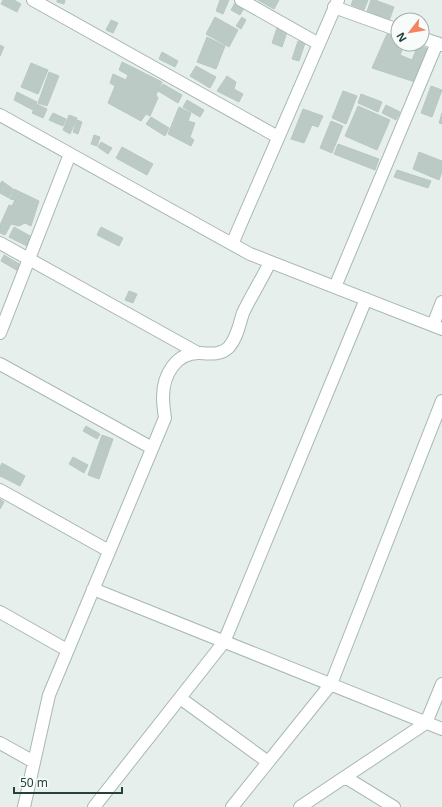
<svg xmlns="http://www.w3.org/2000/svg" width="442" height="807" font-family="'Noto Sans',sans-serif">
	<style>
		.building { fill: #bbcac4; stroke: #b8c9c2 }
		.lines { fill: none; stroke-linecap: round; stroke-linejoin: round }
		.street-casing { stroke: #a8b8b2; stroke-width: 14 }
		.street { stroke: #fff; stroke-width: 12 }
	</style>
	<rect width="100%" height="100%" fill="#e6efeb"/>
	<path class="building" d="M3 0H14L21 4 17 12 1 4Z
		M57 0H65L64 4 57 2Z
		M220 0H229L223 14 216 11Z
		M258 0H279L274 9Z
		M353 0H368L364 10 351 5Z
		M371 0H375L394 7 389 21 366 14Z
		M235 3 244 8 240 15 231 10Z
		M215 17 238 30 229 47 206 34Z
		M242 17 246 20 241 29 236 26Z
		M111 20 118 23 113 33 106 30Z
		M278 25 288 29 282 47 272 43Z
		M387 34 398 38V44H405L400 55 412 60 418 45 429 49 415 82 372 68Z
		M207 37 225 46 216 69 197 62Z
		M298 41 305 43 299 61 292 59Z
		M0 45 4 47 0 56Z
		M162 52 178 61 175 67 159 59Z
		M122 62 162 82 156 95 158 98 150 116 146 114 141 121 108 103 115 86 110 83 113 74 126 80 128 75 119 70Z
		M31 63 48 70 38 94 21 87Z
		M196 66 216 77 210 88 190 76Z
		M49 72 59 76 47 106 38 103Z
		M227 76 236 82 234 89 243 94 239 102 217 91Z
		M163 84 182 95 178 103 158 91Z
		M431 86 442 90 432 117 421 113Z
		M343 91 357 96 346 124 332 118Z
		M17 92 37 102 33 110 14 100Z
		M361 94 382 102 378 112 358 103Z
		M187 100 204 110 200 117 183 107Z
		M37 104 47 109 43 118 32 113Z
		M386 105 400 112 396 120 382 113Z
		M358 106 390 120 377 150 345 136Z
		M179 107 191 113 188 121 195 123 190 137 194 140 191 146 168 134Z
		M303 109 323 116 318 127 312 125 304 143 291 139Z
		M53 113 66 119 63 126 49 120Z
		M442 113V124L439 123Z
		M69 115 77 118 70 134 63 130Z
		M151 117 169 128 165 136 146 124Z
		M77 120 82 122 78 134 73 132Z
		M331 121 343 126 332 153 320 148Z
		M94 135 100 137 97 146 91 144Z
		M101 142 112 148 108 154 98 147Z
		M338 144 379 159 375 170 334 154Z
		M122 147 153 164 147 175 116 158Z
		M419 152 442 161V171L439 180 413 169Z
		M397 170 431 181 428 188 394 177Z
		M2 181 13 189 9 198 0 193V184Z
		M14 189 39 201 31 226 25 223 19 226 11 224 5 235 0 233V225L9 205 12 206 15 200 10 199Z
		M14 227 32 237 27 246 9 237Z
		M101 227 123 238 119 246 97 235Z
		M4 255 21 265 18 271 1 261Z
		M129 291 137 294 133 303 125 300Z
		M86 426 100 434 97 439 83 431Z
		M102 435 113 439 99 479 88 475Z
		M73 457 88 465 84 473 69 464Z
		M2 463 25 476 20 486 0 476V467Z
		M0 499 4 502 0 509Z"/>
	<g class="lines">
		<defs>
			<path id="street" d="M33 0 278 137
				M241 0 319 44
				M334 7 398 30
				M422 38 442 45
				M0 115 250 254 442 329
				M0 243 198 353
				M232 244 338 0
				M335 287 437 43
				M433 325 442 302
				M0 333 70 154
				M0 364 152 448
				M0 490 109 551
				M93 589 442 729
				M0 612 67 650
				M180 698 268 762
				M0 743 34 762
				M345 777 394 807
				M24 807 49 695 165 418C164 411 163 404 163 397 163 375 176 352 200 353 211 354 221 355 229 347 237 338 239 325 243 313 251 296 262 279 270 262
				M94 807 224 642 366 299
				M232 807 331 684 442 401
				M300 807 426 723 442 684"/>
		</defs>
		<use href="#street" class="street-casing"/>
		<use href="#street" class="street"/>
	</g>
	<g transform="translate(410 32) rotate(239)"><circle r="19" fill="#f7fbf9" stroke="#a3b1ad"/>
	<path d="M0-3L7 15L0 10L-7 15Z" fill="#f4845f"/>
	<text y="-6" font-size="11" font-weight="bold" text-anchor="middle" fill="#24423a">N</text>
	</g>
	<path d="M14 787v6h108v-6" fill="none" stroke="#24423a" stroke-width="2"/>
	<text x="20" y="787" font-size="12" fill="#24423a" stroke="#f7fbf9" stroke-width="3" paint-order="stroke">50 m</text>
</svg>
